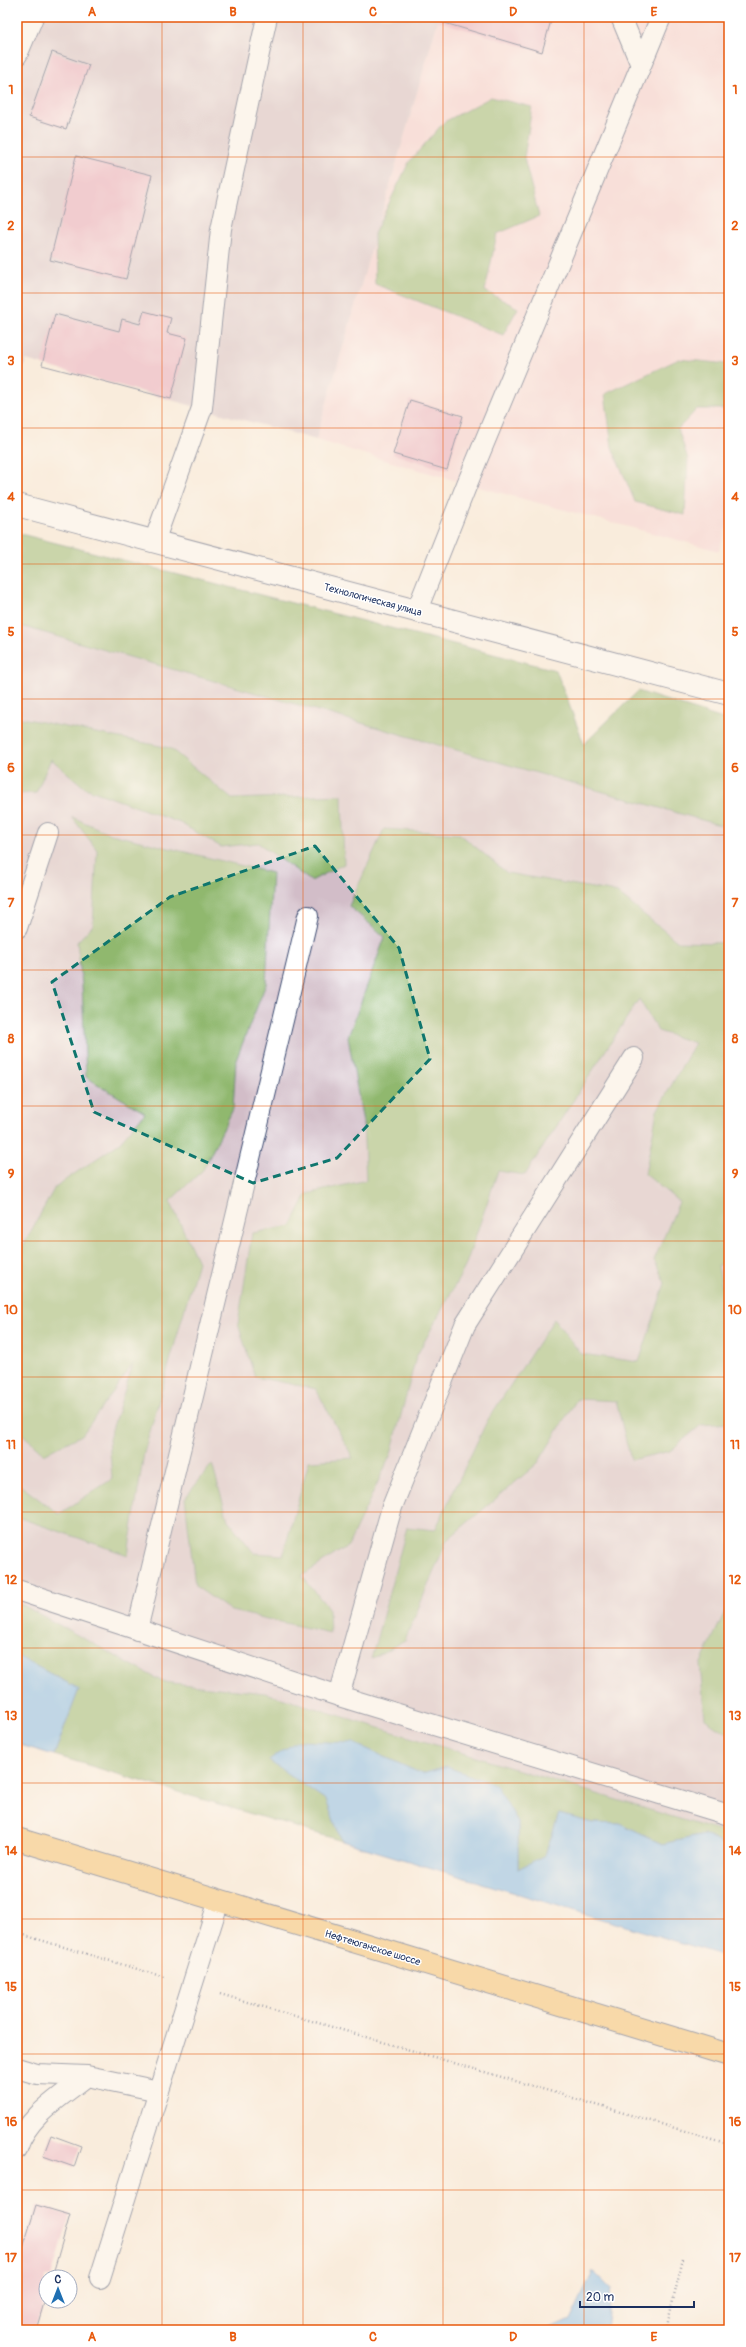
<svg xmlns="http://www.w3.org/2000/svg" width="746" height="2347" font-family="Pangolin,sans-serif">
	<style>
		.built { fill: #f7cfd4 }
		.industrial { fill: #d2bdc8 }
		.forest { fill: #90b86e; stroke: #567466 }
		.water { fill: #7bbbef; stroke: #4b75a6 }
		.building { fill: #e7a4be }
		.lines { fill: none; stroke-linecap: round; stroke-linejoin: round }
		.lane-casing { stroke: #3c4b71; stroke-width: 22 }
		.street-casing { stroke: #3c4b71; stroke-width: 24 }
		.primary-casing { stroke: #3c4b71; stroke-width: 24 }
		.path { stroke: #3c4b71; stroke-width: 2.5; stroke-dasharray: 1 3; stroke-linecap: butt }
		.lane { stroke: #fff; stroke-width: 20 }
		.street { stroke: #fff; stroke-width: 22 }
		.primary { stroke: #f6c16b; stroke-width: 22 }
		.marked { fill: none; stroke: #0f766e; stroke-width: 3; stroke-dasharray: 8 5; stroke-linejoin: round }
		.grid { fill: none; stroke: #e8590c; stroke-width: 1; stroke-opacity: 0.55 }
		.labels { text-anchor: middle; stroke-width: 3; stroke-linejoin: round; paint-order: stroke }
		.street-label { font-size: 10px; fill: #1b2f5e; stroke: #fff }
		.neatline { fill: none; stroke: #e8590c; stroke-width: 1.5 }
		.grid-label { font-size: 13px; text-anchor: middle; font-weight: bold; fill: #e8590c }
	</style>
	<rect width="100%" height="100%" fill="#fff"/>
	<filter id="ink" filterUnits="userSpaceOnUse"><feTurbulence type="fractalNoise" baseFrequency=".025" numOctaves="2"/><feDisplacementMap in="SourceGraphic" scale="8" xChannelSelector="R" yChannelSelector="G"/><feConvolveMatrix kernelMatrix="1 2 1 2 8 2 1 2 1" color-interpolation-filters="sRGB"/></filter>
	<filter id="wash" filterUnits="userSpaceOnUse"><feTurbulence type="fractalNoise" baseFrequency=".012" numOctaves="4" result="noise"/><feDisplacementMap in="SourceGraphic" scale="16" xChannelSelector="R" yChannelSelector="G"/><feGaussianBlur stdDeviation="0.9" result="paint"/><feColorMatrix in="noise" values="0 0 0 0 0 0 0 0 0 0 0 0 0 0 0 0 0 1.4 0 .05"/><feComposite in="paint" operator="in"/></filter>
	<g filter="url(#wash)">
		<rect width="100%" height="100%" fill="#f9ecdc"/>
		<path class="built" d="M439 17H729V520L719 551 467 484 316 440Z"/>
		<path class="industrial" d="M17 17H439L316 440 26 360 17 389Z
			M17 625 729 827V1957L17 1744Z"/>
		<path class="forest" d="M491 97 532 107 524 158 539 216 497 234 485 291 518 308 503 335 375 284 374 234 409 162 444 122Z
			M679 359 728 364 729 409H697L678 429 688 459 685 515 635 502 612 447 605 394Z
			M17 533 556 670 584 744 638 691 729 721V816L723 826 17 625Z
			M17 717 170 748 232 799 342 795 344 864 311 881 258 843 221 847 180 823 85 788 51 759 36 793 17 794Z
			M72 817 111 834 272 873 266 984 236 1060 233 1109 203 1170 170 1201 198 1262 144 1453 128 1555 17 1517V1483L59 1514 112 1479 109 1439 133 1364 82 1435 44 1454 17 1429V1257L55 1187 118 1144 145 1113 86 1077 82 984 77 942 93 925 97 850Z
			M384 829 460 834 507 873 616 892 678 942 729 943V1259L718 1266 722 1286 729 1291V1423L701 1425 670 1451 631 1460 616 1401 577 1399 538 1463 447 1540 405 1640 371 1659 407 1527 435 1530 487 1421 554 1319 581 1354 639 1362 665 1283 654 1260 679 1202 645 1174 657 1111 695 1043 658 1031 639 999 525 1175 498 1171 465 1267 416 1357 391 1454 348 1546 302 1576 329 1609 330 1633 231 1611 195 1586 185 1498 212 1464 228 1520 254 1553 283 1555 309 1461 353 1458 316 1389 255 1377 238 1324 252 1233 291 1226 307 1194 366 1180 363 1122 348 1037 385 937 349 906Z
			M17 1602 163 1682 265 1693 729 1834V1847L704 1835 662 1844 619 1824 592 1823 559 1814 545 1856 518 1869V1822L447 1767 422 1774 354 1743 270 1761 326 1800 342 1841 54 1755 79 1689 17 1656Z
			M729 1603V1735L705 1719 700 1665Z"/>
		<path class="water" d="M17 1656 79 1689 54 1755 17 1744Z
			M297 1741 354 1743 422 1774 447 1767 496 1785 518 1822V1869L545 1855 559 1814 592 1823 619 1824 662 1844 704 1835 729 1847V1957L342 1841 326 1800 269 1761Z
			M593 2271 611 2289 606 2330H548L570 2320Z"/>
		<g id="blocks">
			<path class="building" d="M439 17H552L542 52 438 21Z
				M52 52 89 65 66 129 29 117Z
				M76 156 152 175 126 279 50 260Z
				M144 311 171 318 167 333 187 338 171 399 42 365 55 314 119 331 122 319 140 324Z
				M410 400 463 416 447 470 393 454Z
				M51 2135 81 2146 74 2167 43 2156Z
				M36 2205 70 2215 52 2277H46V2296L36 2330H17V2268Z"/>
		</g>
	</g>
	<g filter="url(#ink)">
		<use href="#blocks" fill-opacity="0" stroke="#3c4b71" stroke-width="1"/>
		<g class="lines">
			<defs>
				<path id="lane" d="M621 17 641 65
					M17 55 33 17
					M154 542 202 408 221 229 267 17
					M417 610 467 484 661 17
					M17 928 48 833
					M17 1590 339 1696 729 1815
					M137 1630 308 916
					M339 1696 392 1507 465 1325 634 1058
					M17 2068 37 2074 87 2076 159 2091
					M17 2149C27 2116 61 2097 87 2076
					M100 2278 219 1900"/>
				<path id="street" d="M17 505 729 694"/>
				<path id="primary" d="M17 1839 729 2055"/>
			</defs>
			<use href="#lane" class="lane-casing"/>
			<use href="#street" class="street-casing"/>
			<use href="#primary" class="primary-casing"/>
			<path class="path" d="M17 1933 164 1977
				M220 1994 729 2144
				M666 2330 683 2259"/>
			<use href="#lane" class="lane"/>
			<use href="#street" class="street"/>
			<use href="#primary" class="primary"/>
		</g>
	</g>
	<path d="M0 0H746V2347H0ZM315 846 399 948 430 1059 337 1158 253 1183 94 1112 52 982 170 897Z" fill="#f9ecdc" fill-opacity=".55" fill-rule="evenodd"/>
	<path class="marked" d="M315 846 399 948 430 1059 337 1158 253 1183 94 1112 52 982 170 897Z"/>
	<path class="grid" d="M162 17V2330M303 17V2330M443 17V2330M584 17V2330M17 157H729M17 293H729M17 428H729M17 564H729M17 699H729M17 835H729M17 970H729M17 1106H729M17 1241H729M17 1377H729M17 1512H729M17 1648H729M17 1783H729M17 1919H729M17 2054H729M17 2190H729"/>
	<g class="labels">
		<g class="street-label">
			<text transform="translate(373 599) rotate(15)" y="4">Технологическая улица</text>
			<text transform="translate(373 1947) rotate(17)" y="4">Нефтеюганское шоссе</text>
		</g>
	</g>
	<rect width="746" height="2347" fill="none" stroke="#fff" stroke-width="44"/>
	<g transform="translate(58 2289)"><circle r="19" fill="#ffffff" stroke="#a4acbf"/>
	<path d="M0-3L7 15L0 10L-7 15Z" fill="#1f6fb2"/>
	<text y="-6" font-size="11" font-weight="bold" text-anchor="middle" fill="#1b2f5e">С</text>
	</g>
	<path d="M580 2301v6h114v-6" fill="none" stroke="#1b2f5e" stroke-width="2"/>
	<text x="586" y="2301" font-size="12" fill="#1b2f5e" stroke="#ffffff" stroke-width="3" paint-order="stroke">20 m</text>
	<rect x="22" y="22" width="702" height="2303" class="neatline"/>
	<g class="grid-label">
		<text x="92" y="16">A</text>
		<text x="233" y="16">B</text>
		<text x="373" y="16">C</text>
		<text x="513" y="16">D</text>
		<text x="654" y="16">E</text>
		<text x="11" y="94">1</text>
		<text x="735" y="94">1</text>
		<text x="11" y="230">2</text>
		<text x="735" y="230">2</text>
		<text x="11" y="365">3</text>
		<text x="735" y="365">3</text>
		<text x="11" y="501">4</text>
		<text x="735" y="501">4</text>
		<text x="11" y="636">5</text>
		<text x="735" y="636">5</text>
		<text x="11" y="772">6</text>
		<text x="735" y="772">6</text>
		<text x="11" y="907">7</text>
		<text x="735" y="907">7</text>
		<text x="11" y="1043">8</text>
		<text x="735" y="1043">8</text>
		<text x="11" y="1178">9</text>
		<text x="735" y="1178">9</text>
		<text x="11" y="1314">10</text>
		<text x="735" y="1314">10</text>
		<text x="11" y="1449">11</text>
		<text x="735" y="1449">11</text>
		<text x="11" y="1584">12</text>
		<text x="735" y="1584">12</text>
		<text x="11" y="1720">13</text>
		<text x="735" y="1720">13</text>
		<text x="11" y="1855">14</text>
		<text x="735" y="1855">14</text>
		<text x="11" y="1991">15</text>
		<text x="735" y="1991">15</text>
		<text x="11" y="2126">16</text>
		<text x="735" y="2126">16</text>
		<text x="11" y="2262">17</text>
		<text x="735" y="2262">17</text>
		<text x="92" y="2341">A</text>
		<text x="233" y="2341">B</text>
		<text x="373" y="2341">C</text>
		<text x="513" y="2341">D</text>
		<text x="654" y="2341">E</text>
	</g>
</svg>
